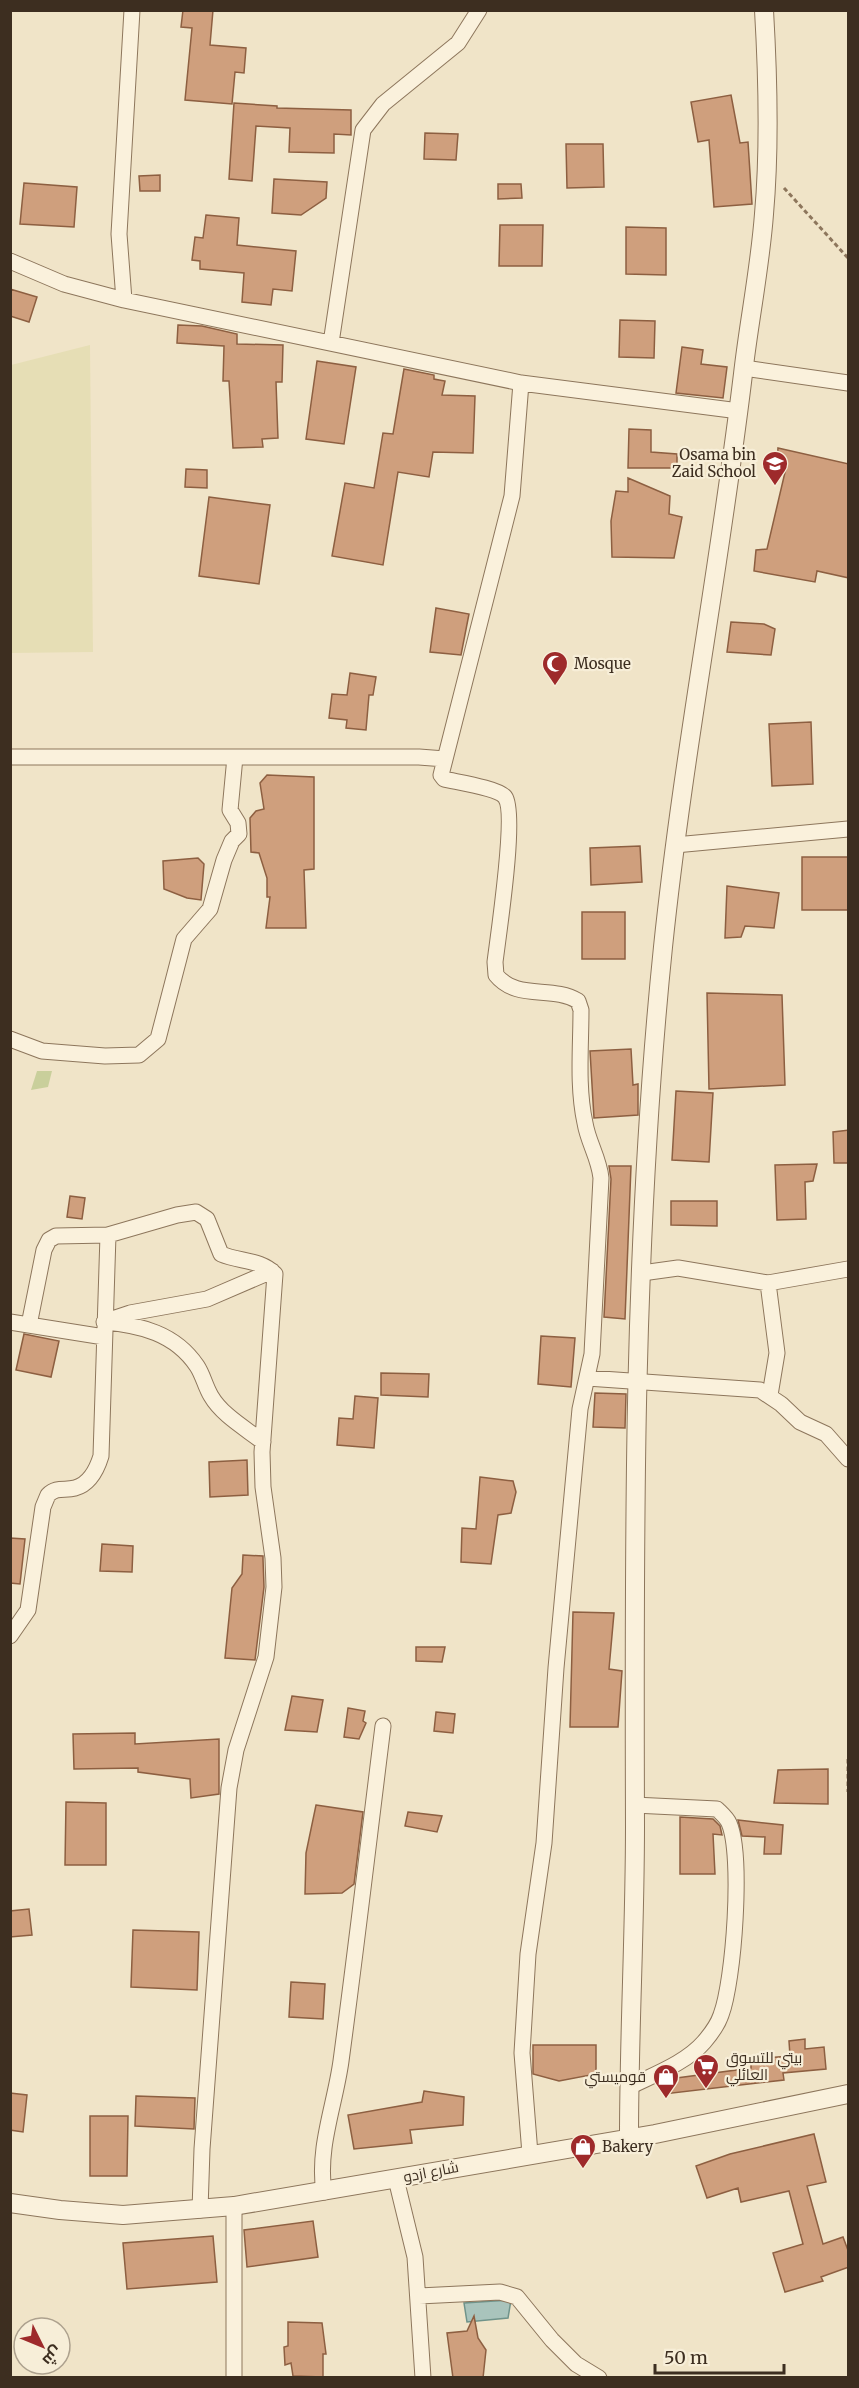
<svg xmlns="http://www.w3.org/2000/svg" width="859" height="2388" font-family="Merriweather,Cairo,serif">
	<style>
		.farmland { fill: #e6deb5 }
		.green { fill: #c9cf9b }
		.water { fill: #a9c4bc; stroke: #6f938a; stroke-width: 1.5 }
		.building { fill: #cf9f7d; stroke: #8d5f41; stroke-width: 1.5 }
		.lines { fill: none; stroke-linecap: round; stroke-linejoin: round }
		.minor-casing { stroke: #8d765c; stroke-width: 17 }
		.tertiary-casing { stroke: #8d765c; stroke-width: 20 }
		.path { stroke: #8d765c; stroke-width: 3; stroke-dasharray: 4.5 3; stroke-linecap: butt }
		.minor { stroke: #faf1dc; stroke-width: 15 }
		.tertiary { stroke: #faf1dc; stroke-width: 18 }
		.labels { text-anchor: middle; stroke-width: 4.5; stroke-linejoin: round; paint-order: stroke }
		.poi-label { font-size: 15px; fill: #3d2e20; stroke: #f7eed8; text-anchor: start }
		.street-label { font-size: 15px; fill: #3d2e20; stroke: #f7eed8 }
	</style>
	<rect width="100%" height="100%" fill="#f0e4c8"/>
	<path class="farmland" d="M90 345 93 652 11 653V365Z"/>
	<path class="green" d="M37 1071H52L48 1087 31 1090Z"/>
	<path class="water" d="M511 2300 508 2318 467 2322 464 2303Z"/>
	<path class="building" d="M183 10H213L210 45 246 48 244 73 235 72 232 104 185 100 192 28 181 27Z
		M731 95 740 143 748 142 752 204 714 207 709 140 698 142 691 102Z
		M234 103 277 106V108L351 110V135L334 134V153L289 152 290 128 256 126 252 181 229 179Z
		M425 133 458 134 456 160 424 159Z
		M566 144H603L604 187 567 188Z
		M160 175V191H140L139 176Z
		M274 179 327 182 326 198 301 215 272 213Z
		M24 183 77 187 74 227 20 224Z
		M498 184H521L522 198 498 199Z
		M206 215 239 218 237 245 296 251 292 291 273 289 271 305 242 302 244 273 200 269V261L192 260 195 237 203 238Z
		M500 225H543L542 266H499Z
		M626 227 666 228V275L626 274Z
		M10 289 37 297 29 322 10 316Z
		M620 320 655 321 654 358 619 357Z
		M178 325 202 326 237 334V344L283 345 282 382H276L278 438 262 439 263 447 233 448 229 381H223L224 346 177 343Z
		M682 347 703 350 701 364 727 367 723 398 676 393Z
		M317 361 356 367 344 444 306 439Z
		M404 369 434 375V379L445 381 442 395 475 396 473 453 433 452 429 477 398 472 383 565 332 556 345 483 374 488 383 433 393 434Z
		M629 429 651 430V452L677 454V468H628Z
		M778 448 849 464V578L817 571 815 582 754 571 756 550 767 549 786 468 777 461Z
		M186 469 207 470V488L185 487Z
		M628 478 670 496 669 514 682 517 674 558 612 557 611 521 616 491 628 492Z
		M209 497 270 505 259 584 199 576Z
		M436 608 469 614 461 655 430 652Z
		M731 622 764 624 775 629 771 655 727 652Z
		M350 673 376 677 373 695H369L366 730 346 728 347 720 329 718 332 694 347 695Z
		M811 722 813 784 772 786 769 724Z
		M267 775 314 777V869L304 870 306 928H266L270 897H267V878L259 853 251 852 250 818 256 811 264 809 260 783Z
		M640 846 642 882 591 885 590 848Z
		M802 857H849V910H802Z
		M198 858 204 864 201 900 187 898 164 889 163 861Z
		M727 886 779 893 774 928 745 926 741 937 725 938Z
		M582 912H625V959H582Z
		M707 993 782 995 785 1085 709 1089Z
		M631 1049 633 1085 638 1084V1115L594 1118 590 1051Z
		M676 1091 713 1093 709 1162 672 1160Z
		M849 1130V1163H834L833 1132Z
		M817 1164 813 1181 805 1182 806 1219 777 1220 775 1165Z
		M609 1166H631L625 1319 604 1317 611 1179Z
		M70 1196 85 1198 82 1219 67 1217Z
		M671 1201H717V1226L671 1225Z
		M24 1334 59 1341 51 1377 16 1370Z
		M541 1336 575 1338 571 1387 538 1384Z
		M381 1373 429 1374 428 1397 381 1395Z
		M595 1393 626 1394 625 1428 593 1427Z
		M355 1396 378 1398 374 1448 337 1445 339 1418 353 1419Z
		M247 1460 248 1495 210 1497 209 1462Z
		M480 1477 513 1481 516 1492 511 1513 498 1515 491 1564 461 1562 462 1528 476 1529Z
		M10 1538 25 1539 20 1584 10 1583Z
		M102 1544 133 1546 132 1572 100 1571Z
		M243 1555 263 1556V1559L264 1587 255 1660 225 1658 232 1588 242 1574Z
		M573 1612 614 1613 609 1669 622 1671 618 1727H570Z
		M416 1647H445L442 1662 416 1661Z
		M292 1696 323 1700 317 1732 285 1730Z
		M348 1708 365 1711 363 1721 366 1723 359 1739 344 1737Z
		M436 1712 455 1714 453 1733 434 1731Z
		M135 1733V1744L219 1739V1794L191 1798 190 1779 138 1772V1768L74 1769 73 1734Z
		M828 1769V1804L774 1803 778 1770Z
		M66 1802 106 1803V1865H65Z
		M316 1805 363 1812 354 1884 342 1893 305 1894 306 1853Z
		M408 1812 442 1816 437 1832 405 1826Z
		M680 1817 713 1819 720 1826 722 1835 713 1834 715 1874H680Z
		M738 1820 783 1825 781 1854H764L765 1837 742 1836Z
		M29 1909 32 1935 10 1937V1911Z
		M133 1930 199 1932 197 1990 131 1987Z
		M291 1982 325 1984 323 2019 289 2017Z
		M805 2039V2049L824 2047 826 2069 783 2073 784 2080 664 2094 663 2082 669 2079 751 2068V2059L790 2056 789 2041Z
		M533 2045H596V2074L559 2081 533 2074Z
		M424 2091 464 2097 463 2125 410 2130 412 2143 354 2149 348 2115 422 2102Z
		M10 2093 27 2095 23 2132 10 2130Z
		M136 2096 195 2098 194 2129 135 2126Z
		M90 2116H128L127 2176H90Z
		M814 2134 826 2182 807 2186 823 2244 843 2237 849 2253V2267L821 2277 823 2281 785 2292 773 2253 803 2244 789 2191 741 2202 738 2188 707 2198 696 2166 730 2154Z
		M313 2221 318 2257 247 2267 244 2230Z
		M213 2236 217 2282 127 2289 123 2243Z
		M474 2316 478 2338 486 2350 483 2378H453L447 2333 467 2331Z
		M288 2322 322 2323 326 2354H323V2377L293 2376 291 2363 285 2365 284 2347 288 2346Z"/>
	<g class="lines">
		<defs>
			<path id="minor" d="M10 261 64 284 124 300 521 383 739 411
				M124 300 119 234 132 10
				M331 343 363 130 383 104 458 43 479 10
				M744 368 848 383
				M521 383 512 496 441 775 444 779C456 782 498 788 505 797 517 813 498 937 495 962L496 975C517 1001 552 985 578 1001L581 1010C581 1047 577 1087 585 1123 588 1142 599 1158 601 1178L592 1354 580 1409 556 1668 544 1843 528 1954 522 2053 530 2154
				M10 757H419L445 759
				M675 845 848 829
				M10 1039 42 1051 105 1056 139 1055 158 1039 184 939 210 909 224 860 232 841 239 834 238 823 230 810 235 757
				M642 1273 678 1268 768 1283 848 1269
				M768 1283 777 1353 770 1395
				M109 1320 130 1313 207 1299 272 1271
				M10 1322 104 1337
				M104 1322C140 1325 175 1333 197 1366 203 1375 205 1386 211 1396 222 1415 245 1428 263 1442
				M29 1325 44 1250 49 1240 56 1236 108 1235 177 1215 196 1212 207 1219 221 1254C240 1262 260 1259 275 1274L262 1452 263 1487 273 1558 274 1587 266 1657 236 1750 229 1788 202 2149 200 2210
				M587 1378 760 1390 781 1404 800 1422 826 1434 848 1459
				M10 1636 28 1610 43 1507 48 1495C57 1486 65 1491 75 1488 90 1484 97 1469 101 1456L108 1235
				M629 2087C653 2075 686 2063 704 2042 710 2035 718 2024 721 2015 734 1981 743 1855 729 1823 727 1818 721 1813 717 1809L634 1805
				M396 2179 415 2257 423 2378
				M324 2192C317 2148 335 2105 341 2061 356 1950 369 1838 383 1726
				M234 2206V2378
				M419 2296 500 2292 517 2297 552 2340 576 2364 599 2378"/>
			<path id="tertiary" d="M629 2137C629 2034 635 1930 635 1826 634 1533 633 1239 663 947 683 755 720 566 743 374 749 321 760 268 764 214 770 147 768 78 764 10
				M10 2203 60 2210 123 2215 234 2206 655 2134 848 2094"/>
		</defs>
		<use href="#minor" class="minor-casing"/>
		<use href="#tertiary" class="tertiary-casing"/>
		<path class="path" d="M784 188 848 258
			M848 1759V1792"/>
		<use href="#minor" class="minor"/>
		<use href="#tertiary" class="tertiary"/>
	</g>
	<defs>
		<symbol id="school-pin" viewBox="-11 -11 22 30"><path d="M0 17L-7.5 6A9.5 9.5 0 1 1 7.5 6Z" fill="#9e2a2b" stroke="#f7eed8"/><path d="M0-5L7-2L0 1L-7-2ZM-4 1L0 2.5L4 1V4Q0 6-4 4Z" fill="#fff"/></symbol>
		<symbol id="mosque-pin" viewBox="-11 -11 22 30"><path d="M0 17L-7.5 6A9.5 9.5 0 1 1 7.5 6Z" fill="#9e2a2b" stroke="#f7eed8"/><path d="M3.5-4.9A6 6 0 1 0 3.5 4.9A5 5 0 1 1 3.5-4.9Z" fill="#fff"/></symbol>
		<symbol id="supermarket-pin" viewBox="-11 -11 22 30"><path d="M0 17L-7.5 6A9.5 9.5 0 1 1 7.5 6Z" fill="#9e2a2b" stroke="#f7eed8"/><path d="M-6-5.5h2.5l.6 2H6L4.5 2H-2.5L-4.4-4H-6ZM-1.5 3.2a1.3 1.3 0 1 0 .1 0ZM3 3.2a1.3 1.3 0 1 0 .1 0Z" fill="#fff"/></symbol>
		<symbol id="shop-pin" viewBox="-11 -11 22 30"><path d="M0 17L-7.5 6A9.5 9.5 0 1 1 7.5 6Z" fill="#9e2a2b" stroke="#f7eed8"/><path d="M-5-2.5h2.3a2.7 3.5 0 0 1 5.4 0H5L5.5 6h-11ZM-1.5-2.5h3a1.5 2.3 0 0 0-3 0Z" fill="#fff"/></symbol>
	</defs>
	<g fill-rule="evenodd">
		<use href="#school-pin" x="760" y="449" width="30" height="40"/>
		<use href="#mosque-pin" x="540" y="649" width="30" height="40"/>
		<use href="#supermarket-pin" x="691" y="2052" width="30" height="40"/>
		<use href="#shop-pin" x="651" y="2062" width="30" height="40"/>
		<use href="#shop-pin" x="568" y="2132" width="30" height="40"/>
	</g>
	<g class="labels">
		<g class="poi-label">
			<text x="756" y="460" text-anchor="end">Osama bin<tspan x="756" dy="17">Zaid School</tspan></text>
			<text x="574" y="669">Mosque</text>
			<text x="726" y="2063">بيتي للتسوق<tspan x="726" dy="17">العائلي</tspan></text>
			<text x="646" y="2082" text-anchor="end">قوميستي</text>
			<text x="602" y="2152">Bakery</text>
		</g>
		<g class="street-label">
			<text transform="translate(431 2172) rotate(-11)" y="5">شارع ازدو</text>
		</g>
	</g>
	<rect width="859" height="2388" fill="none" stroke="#3d2e20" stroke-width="24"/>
	<g transform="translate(42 2346) rotate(133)"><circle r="28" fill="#f7eed8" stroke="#ada18e" stroke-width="1.5"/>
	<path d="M0-4.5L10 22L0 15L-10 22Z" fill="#9e2a2b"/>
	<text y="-9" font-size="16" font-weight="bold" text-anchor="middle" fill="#3d2e20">ش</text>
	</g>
	<path d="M655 2364v9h129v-9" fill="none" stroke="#3d2e20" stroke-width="3"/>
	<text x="664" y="2364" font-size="18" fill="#3d2e20" stroke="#f7eed8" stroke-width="4.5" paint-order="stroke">50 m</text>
</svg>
